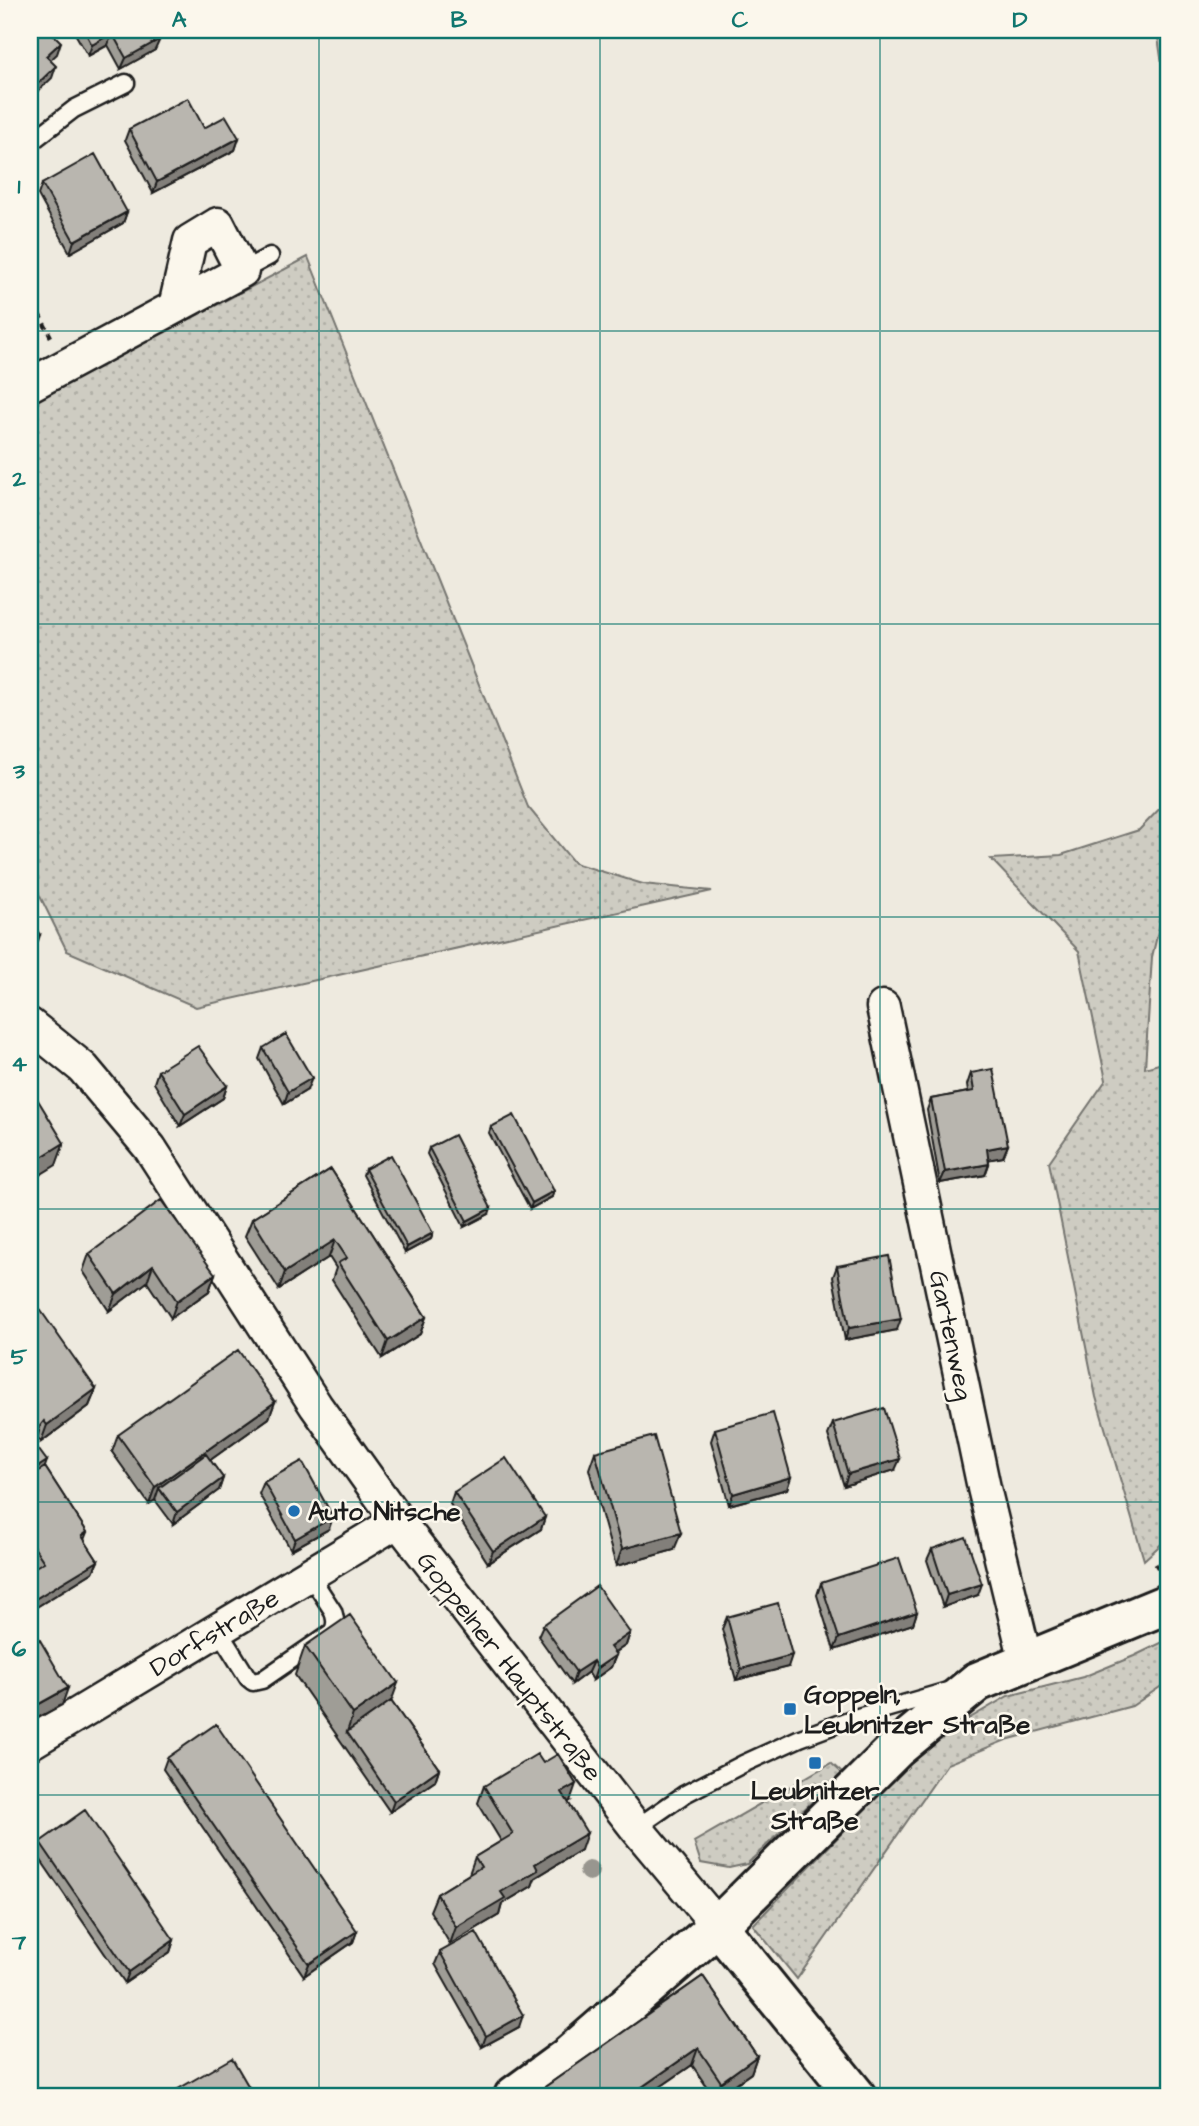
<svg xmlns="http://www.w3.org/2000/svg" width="1199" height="2126" font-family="'Architects Daughter',sans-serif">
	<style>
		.grass { fill: url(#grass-dots); stroke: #75746f; stroke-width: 2 }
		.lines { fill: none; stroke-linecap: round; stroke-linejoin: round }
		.lane-casing { stroke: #1c1c1c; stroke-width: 21 }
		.street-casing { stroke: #1c1c1c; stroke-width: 37 }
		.secondary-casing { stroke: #1c1c1c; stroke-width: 44 }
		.path { stroke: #1c1c1c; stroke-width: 4.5; stroke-dasharray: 5 5; stroke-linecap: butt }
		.lane { stroke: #fbf7ec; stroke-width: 16 }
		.street { stroke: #fbf7ec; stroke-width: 32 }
		.secondary { stroke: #fbf7ec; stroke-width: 38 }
		.tree { fill: #98968f }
		.wall { fill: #9f9d96; stroke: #1c1c1c; stroke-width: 2 }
		.shaded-wall { fill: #827f7a; stroke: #1c1c1c; stroke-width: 2 }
		.building { fill: #b9b6af; stroke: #1c1c1c; stroke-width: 2 }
		.grid { fill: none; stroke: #0f766e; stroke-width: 2; stroke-opacity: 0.55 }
		.poi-dot { fill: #1f6fb2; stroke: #fbf7ec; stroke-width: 2.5 }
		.labels { text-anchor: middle; stroke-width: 5; stroke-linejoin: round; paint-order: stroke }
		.street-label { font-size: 26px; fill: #1c1c1c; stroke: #fbf7ec }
		.poi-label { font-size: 26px; font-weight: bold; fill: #1c1c1c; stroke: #fbf7ec; text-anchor: start }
		.neatline { fill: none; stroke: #0f766e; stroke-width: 2.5 }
		.grid-label { font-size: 23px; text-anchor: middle; font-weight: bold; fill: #0f766e }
	</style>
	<defs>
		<pattern id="grass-dots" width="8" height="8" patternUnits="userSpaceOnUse" patternTransform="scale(1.75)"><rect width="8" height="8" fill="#ceccc2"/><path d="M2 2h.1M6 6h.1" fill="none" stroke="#b0afa6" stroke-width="1.8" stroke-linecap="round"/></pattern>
	</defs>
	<rect width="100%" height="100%" fill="#eeeadf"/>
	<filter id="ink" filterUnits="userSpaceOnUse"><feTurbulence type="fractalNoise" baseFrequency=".0143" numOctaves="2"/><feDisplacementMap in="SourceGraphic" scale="14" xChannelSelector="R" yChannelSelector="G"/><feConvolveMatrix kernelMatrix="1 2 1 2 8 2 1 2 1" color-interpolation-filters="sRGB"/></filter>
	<g filter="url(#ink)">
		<path class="grass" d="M1157 30H1169V113Z
			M308 257 528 807 574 863 643 884 712 891 196 1007 67 951 30 876V403Z
			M1169 799V886L1152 957 1145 1068 1169 1061V1537L1144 1560 1096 1397 1049 1162 1106 1080 1079 951 991 859 1061 855 1139 830Z
			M1169 1639V1681L1132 1706 1006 1740 947 1764 797 1979 753 1925 901 1772 953 1728 1008 1696 1083 1677 1134 1656Z
			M831 1763 842 1773 747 1864 729 1868 701 1863 694 1842Z"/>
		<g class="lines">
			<defs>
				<path id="lane" d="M30 143 74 109 126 83
					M242 271 270 256
					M218 1630 248 1678 253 1682 262 1680 332 1632C337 1625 335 1618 333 1611L309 1574
					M636 1828 685 1794 743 1764 800 1738 851 1719 951 1690"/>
				<path id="street" d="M30 385 242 271 218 224 190 241 175 307
					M883 1007 984 1488 1026 1661
					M30 1025 83 1068 150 1148 316 1406 398 1521 636 1828 718 1926
					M30 1743 398 1521"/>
				<path id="secondary" d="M718 1926 856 2096
					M514 2096 566 2058 718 1926 897 1748 977 1682 1169 1603"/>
			</defs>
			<use href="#lane" class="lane-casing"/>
			<use href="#street" class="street-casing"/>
			<use href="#secondary" class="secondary-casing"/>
			<path class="path" d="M30 297 51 337
				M1155 1567 1169 1558"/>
			<use href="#lane" class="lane"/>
			<use href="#street" class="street"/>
			<use href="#secondary" class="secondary"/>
		</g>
		<circle class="tree" cx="589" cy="1871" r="10"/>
		<path class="wall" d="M73 30H155V50L121 69 108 45 88 56Z
			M204 128 239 138 235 150 153 193 125 140 129 129Z
			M42 184 127 212 123 223 70 253 38 195Z
			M263 1048 307 1090 284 1104 259 1059Z
			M158 1071 227 1086 223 1098 180 1126 154 1083Z
			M971 1073 1008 1145 1003 1157 989 1159V1164L985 1175 940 1183 927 1110 931 1099 968 1092 967 1085Z
			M491 1127 552 1197 530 1209 489 1133Z
			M429 1148 489 1214 464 1227 427 1154Z
			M331 1169 426 1317 420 1334 382 1358 332 1280 336 1268 329 1257 279 1289 245 1236 252 1219Z
			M365 1169 433 1233 431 1239 405 1253 363 1175Z
			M89 1254 215 1274 209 1291 171 1318 147 1282 109 1311 83 1271Z
			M837 1266 897 1330 845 1340 833 1277Z
			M30 1304 96 1389 89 1406 41 1442 38 1438 36 1446 45 1467 87 1532 84 1540 98 1561 93 1572 30 1611V1570L35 1567 30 1559Z
			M275 1402 269 1418 210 1460 223 1478 219 1490 173 1524 155 1500 149 1504 112 1452 118 1435Z
			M833 1423 895 1470 844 1486 828 1435Z
			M715 1429 791 1477 787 1489 729 1505 711 1441Z
			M595 1452 674 1550 616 1566 589 1469Z
			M264 1482 329 1529 291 1550 259 1494Z
			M454 1492 545 1517 541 1529 488 1563 450 1504Z
			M932 1549 978 1595 943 1607 927 1560Z
			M821 1583 917 1612 913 1624 834 1650 817 1595Z
			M727 1617 788 1667 736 1680 722 1629Z
			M543 1625 630 1633 626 1645 614 1653 616 1655 611 1667 593 1680 588 1672 572 1684 538 1636Z
			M305 1646 391 1701 439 1769 435 1781 390 1812 295 1675Z
			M167 1758 357 1931 353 1942 304 1976 163 1769Z
			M484 1786 570 1801 568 1802 581 1850 535 1878 532 1886 502 1904 499 1915 450 1944 430 1911 437 1894 469 1874 475 1857 501 1841 478 1803Z
			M40 1842 174 1940 170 1952 125 1983 36 1853Z
			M440 1952 519 2027 482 2047 435 1964Z
			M703 1976 757 2056 751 2073 718 2096H713L692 2065 647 2096H532Z"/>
		<path class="shaded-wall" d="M112 33 108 45 88 56 92 45Z
			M160 39 155 50 121 69 126 58Z
			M61 42 57 54 42 68 46 56Z
			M56 66 52 78 30 99V91Z
			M239 138 235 150 153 193 157 182Z
			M127 212 123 223 70 253 74 241Z
			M40 935 38 941 30 946V941Z
			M312 1078 307 1090 284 1104 288 1092Z
			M227 1086 223 1098 180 1126 185 1114Z
			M64 1143 56 1165 30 1181V1164Z
			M1008 1145 1003 1157 982 1161 987 1149Z
			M989 1164 985 1175 940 1183 945 1172Z
			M554 1191 552 1197 530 1209 532 1203Z
			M491 1208 489 1214 464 1227 467 1221Z
			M433 1233 431 1239 405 1253 407 1247Z
			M335 1240 329 1257 279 1289 285 1272Z
			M153 1265 147 1282 109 1311 116 1294Z
			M215 1274 209 1291 171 1318 177 1301Z
			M426 1317 420 1334 382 1358 388 1341Z
			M901 1319 897 1330 845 1340 849 1328Z
			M96 1389 89 1406 41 1442 47 1425Z
			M275 1402 269 1418 163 1494 159 1488 155 1500 149 1504 155 1487Z
			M900 1459 895 1470 844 1486 848 1474Z
			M47 1461 41 1478 30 1485V1472Z
			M791 1477 787 1489 729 1505 733 1494Z
			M223 1478 219 1490 173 1524 177 1512Z
			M333 1517 329 1529 291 1550 295 1539Z
			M545 1517 541 1529 488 1563 493 1551Z
			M681 1533 674 1550 616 1566 622 1549Z
			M98 1561 93 1572 30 1611V1602Z
			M982 1584 978 1595 943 1607 947 1595Z
			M917 1612 913 1624 834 1650 839 1638Z
			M630 1633 626 1645 606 1659 610 1647Z
			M616 1655 611 1667 593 1680 597 1668Z
			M792 1655 788 1667 736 1680 741 1669Z
			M593 1661 588 1672 572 1684 576 1672Z
			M398 1683 387 1713 347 1732 353 1714Z
			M68 1688 62 1705 30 1722V1709Z
			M439 1769 435 1781 390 1812 394 1801Z
			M576 1784 570 1801 556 1809 562 1792Z
			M587 1833 581 1850 535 1878 532 1886 502 1904 499 1915 450 1944 456 1927 535 1864Z
			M357 1931 353 1942 304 1976 309 1964Z
			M174 1940 170 1952 125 1983 129 1972Z
			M523 2015 519 2027 482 2047 486 2036Z
			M698 2048 692 2065 647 2096H629Z
			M757 2056 751 2073 718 2096H716L721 2082Z"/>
		<path class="building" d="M30 30H49L61 42 46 56 56 66 30 91Z
			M84 30H155L160 39 126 58 112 33 92 45Z
			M188 98 204 128 226 116 239 138 157 182 129 129Z
			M95 154 127 212 74 241 42 184Z
			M30 919 40 935 30 941Z
			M286 1034 312 1078 288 1092 263 1048Z
			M198 1046 227 1086 185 1114 158 1071Z
			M993 1069 1008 1145 987 1149 989 1164 945 1172 931 1099 974 1091 971 1073Z
			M30 1087 64 1143 30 1164Z
			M514 1115 554 1191 532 1203 491 1127Z
			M454 1135 491 1208 467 1221 429 1148Z
			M391 1155 433 1233 407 1247 365 1169Z
			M331 1169 426 1317 388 1341 338 1263 347 1258 335 1240 285 1272 252 1219Z
			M161 1200 215 1274 177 1301 153 1265 116 1294 89 1254Z
			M889 1256 901 1319 849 1328 837 1266Z
			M34 1301 96 1389 47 1425 44 1421 40 1426 36 1446 47 1461 30 1472V1304Z
			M238 1350 275 1402 155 1487 118 1435Z
			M884 1408 900 1459 848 1474 833 1423Z
			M773 1413 791 1477 733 1494 715 1429Z
			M654 1436 681 1533 622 1549 595 1452Z
			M206 1454 223 1478 177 1512 159 1488Z
			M506 1458 545 1517 493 1551 454 1492Z
			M302 1461 333 1517 295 1539 264 1482Z
			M45 1467 87 1532 82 1536 98 1561 30 1602V1570L44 1562 30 1541V1476Z
			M966 1537 982 1584 947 1595 932 1549Z
			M899 1558 917 1612 839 1638 821 1583Z
			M597 1586 630 1633 610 1647 616 1655 597 1668 593 1661 576 1672 543 1625Z
			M778 1603 792 1655 741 1669 727 1617Z
			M350 1615 398 1683 353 1714 305 1646Z
			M30 1623 68 1688 30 1709Z
			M391 1701 439 1769 394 1801 347 1732Z
			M216 1724 357 1931 309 1964 167 1758Z
			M537 1754 543 1763 558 1754 576 1784 562 1792 587 1833 535 1864 538 1870 501 1892 505 1898 456 1927 437 1894 481 1867 475 1857 513 1834 484 1786Z
			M85 1810 174 1940 129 1972 40 1842Z
			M476 1932 523 2015 486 2036 440 1952Z
			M703 1976 757 2056 721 2082 698 2048 629 2096H532Z
			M232 2058 250 2089 244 2096H166Z"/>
	</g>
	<path class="grid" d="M319 30V2096M600 30V2096M880 30V2096M30 331H1169M30 624H1169M30 917H1169M30 1209H1169M30 1502H1169M30 1795H1169"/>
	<g class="poi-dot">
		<circle cx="294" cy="1511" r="7"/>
		<rect x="783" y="1702" width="14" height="14" rx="3.5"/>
		<rect x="808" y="1756" width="14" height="14" rx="3.5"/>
	</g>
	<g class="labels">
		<g class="street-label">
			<text transform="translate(952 1335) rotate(78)" y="9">Gartenweg</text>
			<text transform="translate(214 1632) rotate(-31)" y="9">Dorfstraße</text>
			<text transform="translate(510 1666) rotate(52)" y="9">Goppelner Hauptstraße</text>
		</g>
		<g class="poi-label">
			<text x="308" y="1520">Auto Nitsche</text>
			<text x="804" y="1703">Goppeln,<tspan x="804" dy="30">Leubnitzer Straße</tspan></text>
			<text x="815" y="1799" text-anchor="middle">Leubnitzer<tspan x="815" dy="30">Straße</tspan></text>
		</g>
	</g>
	<rect width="1199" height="2126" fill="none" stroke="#fbf7ec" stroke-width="77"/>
	<rect x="38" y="38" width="1122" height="2050" class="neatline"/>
	<g class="grid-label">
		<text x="179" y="27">A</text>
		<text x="459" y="27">B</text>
		<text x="740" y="27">C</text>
		<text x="1020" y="27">D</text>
		<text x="19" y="193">1</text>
		<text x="19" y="486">2</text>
		<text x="19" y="778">3</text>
		<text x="19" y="1071">4</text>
		<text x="19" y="1364">5</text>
		<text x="19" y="1656">6</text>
		<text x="19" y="1949">7</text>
	</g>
</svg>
